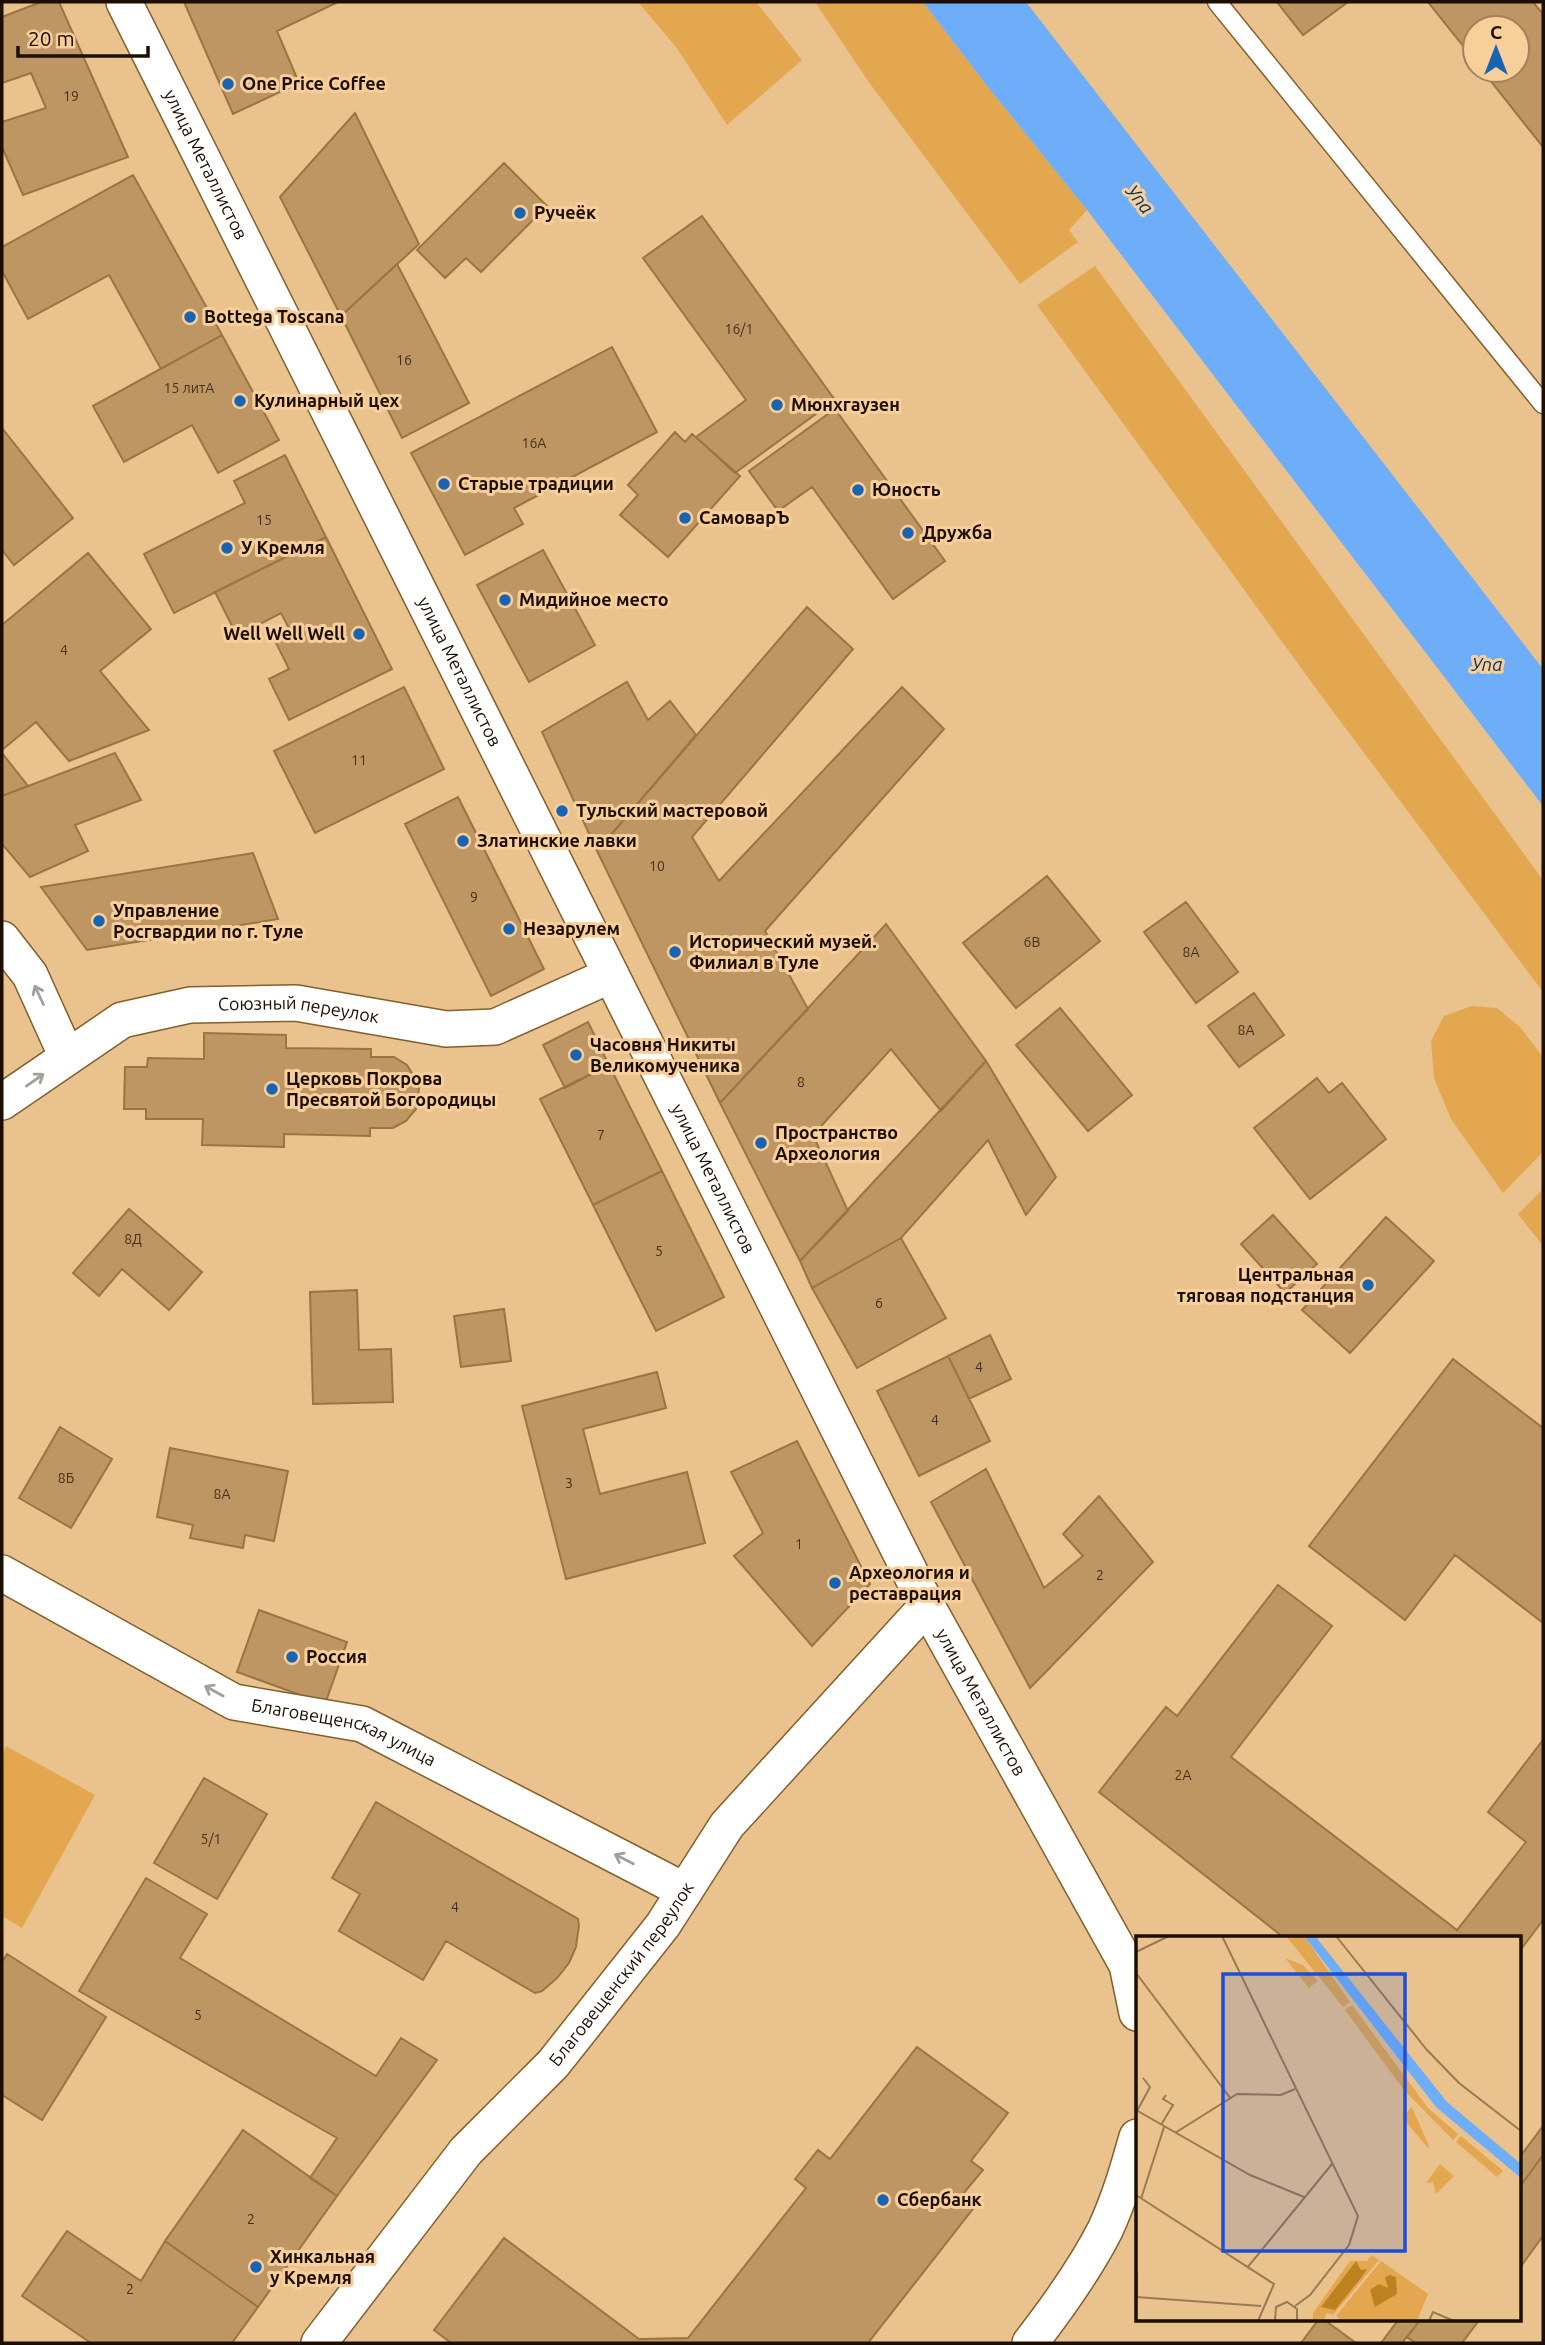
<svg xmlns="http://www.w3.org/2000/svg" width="1545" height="2345" font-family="Ubuntu,sans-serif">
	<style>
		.green { fill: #e3a74f }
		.water { fill: #6eaef9 }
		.building { fill: #bd9663; stroke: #9a7542; stroke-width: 2 }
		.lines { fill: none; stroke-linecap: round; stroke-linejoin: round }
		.lane-casing { stroke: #835f2b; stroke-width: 21 }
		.street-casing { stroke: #835f2b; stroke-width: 38 }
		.lane { stroke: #fff; stroke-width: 18 }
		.street { stroke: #fff; stroke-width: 35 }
		.oneway { stroke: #a49f99 }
		.poi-dot { fill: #1864b3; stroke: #f8cf9a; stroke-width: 2.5 }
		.labels { text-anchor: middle; stroke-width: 6; stroke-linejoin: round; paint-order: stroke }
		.number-label { font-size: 14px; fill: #443019 }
		.poi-label { font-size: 18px; font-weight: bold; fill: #1c0e00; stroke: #f8cf9a; text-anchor: start }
		.street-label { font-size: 18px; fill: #1c0e00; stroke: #f8cf9a }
		.water-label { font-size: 19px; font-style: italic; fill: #083564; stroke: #f8cf9a }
		.inset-road { fill: none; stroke: #987a55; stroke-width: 2 }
		.view { fill: #1d4ed8; fill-opacity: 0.15; stroke: #1d4ed8; stroke-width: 3.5 }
		.inset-edge { fill: none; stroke: #1c0e00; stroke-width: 3.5 }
	</style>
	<rect width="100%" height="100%" fill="#eac28d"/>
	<path class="green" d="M638 2H756L802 60 727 125 676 47Z
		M815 2H923L984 82 1087 210 1069 230 1078 242 1020 284 868 81Z
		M1095 266 1543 880V992L1323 698 1037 305Z
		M1472 1006 1497 1008 1520 1027 1543 1057V1152L1503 1193 1451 1119 1434 1078 1431 1041 1444 1016Z
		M1543 1189V1246L1518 1214Z
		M6 1746 95 1795 22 1928 2 1916V1754Z"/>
	<path class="water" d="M923 2H1026L1543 669V806L1087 210 984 82Z"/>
	<path class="building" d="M41 2H59L128 157 23 195 2 147V122L46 108 31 73 2 83V17Z
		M184 2H338L277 31 299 83 233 114Z
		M1277 2H1348L1303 35Z
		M1428 2H1533L1543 14V147L1482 70H1517V28H1475V61Z
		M355 113 419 244 341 316 280 197Z
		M504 163 547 206 481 272 466 258 445 278 417 250Z
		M133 175 222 335 161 369 109 275 28 319 2 271V247Z
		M702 216 835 400 735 473 696 437 746 400 643 258Z
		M397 264 469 403 402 438 341 316Z
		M222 335 279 440 218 473 192 425 124 462 93 406Z
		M612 347 657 432 514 508 523 524 465 555 411 453Z
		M835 409 945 561 893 599 812 487 778 511 749 471Z
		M2 428 73 518 14 565 2 550Z
		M675 432 685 442 692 434 740 476 668 557 620 515 638 495 628 485Z
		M285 455 326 537 174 613 144 554 245 503 234 481Z
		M326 537 392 669 289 720 269 679 289 669 276 643 292 634 281 613 237 636 215 592Z
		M543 550 595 645 529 682 477 585Z
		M88 553 151 629 100 671 149 730 69 761 36 722 2 750V625Z
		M807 607 853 649 692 837 719 881 902 687 944 729 765 931 808 1009 720 1103 597 851Z
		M627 682 648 720 670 701 696 735 597 851 542 732Z
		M404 687 444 769 315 833 274 751Z
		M2 753 28 786 2 796Z
		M115 753 141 800 75 825 88 851 30 877 2 844V796Z
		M458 797 544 969 491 996 405 824Z
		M253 853 278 919 87 950 41 887Z
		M1047 876 1100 941 1016 1008 963 943Z
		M1186 902 1238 972 1196 1003 1144 932Z
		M886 924 986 1061 941 1111 891 1049 813 1135 848 1211 800 1261 720 1103Z
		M1254 993 1284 1035 1239 1067 1208 1026Z
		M1060 1008 1132 1095 1088 1131 1016 1045Z
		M588 1022 609 1065 565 1088 543 1045Z
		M204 1033 286 1035V1048L371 1049V1057H394L407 1065 419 1085 418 1101 416 1109 406 1121 393 1128H370V1136L284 1134V1147L202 1145 203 1119H146V1109H124L125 1067H147L148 1058 204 1059Z
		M986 1061 1056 1177 1026 1215 988 1140 901 1238 812 1288 800 1261Z
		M609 1065 662 1171 593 1205 540 1099Z
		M1317 1078 1329 1093 1342 1083 1386 1139 1310 1199 1254 1128Z
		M662 1171 724 1297 656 1331 593 1205Z
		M129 1209 202 1272 169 1310 122 1269 99 1296 73 1273Z
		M1273 1215 1317 1264 1285 1293 1241 1244Z
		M1386 1217 1434 1261 1350 1353 1302 1310Z
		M901 1238 946 1318 857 1368 812 1288Z
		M357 1290 359 1350 391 1349 393 1402 313 1404 310 1292Z
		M504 1309 511 1361 461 1367 454 1316Z
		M990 1335 1011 1379 969 1399 948 1356Z
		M948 1356 990 1441 919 1476 877 1391Z
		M1453 1359 1543 1428V1623L1455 1555 1405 1620 1309 1546Z
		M657 1372 666 1408 583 1429 600 1494 687 1472 705 1543 566 1579 522 1406Z
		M60 1427 112 1459 71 1528 19 1498Z
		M797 1441 870 1584 812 1646 734 1556 763 1533 731 1472Z
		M170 1448 288 1471 274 1541 245 1535 243 1548 190 1538 193 1525 157 1517Z
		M986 1469 1044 1588 1083 1556 1063 1534 1099 1496 1153 1562 1030 1688 931 1502Z
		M1278 1585 1332 1626 1231 1757 1457 1930 1526 1842 1488 1812 1543 1740V1920L1519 1952V1937H1283L1099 1792 1166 1707 1177 1716Z
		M259 1610 347 1642 325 1704 237 1672Z
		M204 1778 267 1814 217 1899 154 1863Z
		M376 1802 578 1919 579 1925 576 1947 569 1963 557 1978 542 1991 535 1993 446 1941 423 1980 339 1931 360 1894 332 1878Z
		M146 1878 207 1914 180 1958 376 2076 401 2038 437 2060 337 2196 310 2178 337 2138 79 1991Z
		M7 1954 106 2017 42 2120 2 2095V1962Z
		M917 2047 1008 2113 971 2161 983 2170 962 2195 976 2205 868 2343H451L434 2330 504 2238 639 2339 688 2338 806 2188 795 2179 818 2150 830 2159Z
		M1543 2126V2155L1519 2188V2158Z
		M243 2130 337 2196 258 2307 165 2241Z
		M1543 2155V2236L1519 2269V2188Z
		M67 2231 141 2281 165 2241 258 2307 232 2343H91L22 2296Z
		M1319 2319H1323L1356 2343H1301Z
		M1399 2319H1421L1402 2343H1381Z
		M1421 2319H1480L1462 2343H1415L1407 2337Z"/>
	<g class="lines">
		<defs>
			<path id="lane" d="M1217 2 1543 404"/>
			<g id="street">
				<path id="s1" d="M124 2 927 1606 1127 1965 1137 2013"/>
				<path d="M2 939 30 975 67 1057"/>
				<path id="s2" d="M2 1102 122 1020 190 1005 296 1003 446 1029 495 1027 611 975"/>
				<path id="s3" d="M2 1573 234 1702 362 1724 685 1891"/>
				<path id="s4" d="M319 2343 466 2151 553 2064 663 1925 727 1825 927 1606"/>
				<path d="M1030 2343C1058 2307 1084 2271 1105 2230 1119 2200 1128 2169 1137 2137"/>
			</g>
		</defs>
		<use href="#lane" class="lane-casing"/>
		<use href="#street" class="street-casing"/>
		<use href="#lane" class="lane"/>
		<use href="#street" class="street"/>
	</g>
	<defs><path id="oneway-shaft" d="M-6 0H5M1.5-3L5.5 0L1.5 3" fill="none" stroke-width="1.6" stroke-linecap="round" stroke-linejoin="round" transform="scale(1.75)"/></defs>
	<g class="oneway">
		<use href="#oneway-shaft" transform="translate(39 995) rotate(-115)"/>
		<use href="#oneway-shaft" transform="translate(35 1080) rotate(-35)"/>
		<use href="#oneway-shaft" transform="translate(214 1691) rotate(-151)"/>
		<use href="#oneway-shaft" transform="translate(624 1859) rotate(-153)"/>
	</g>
	<g class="poi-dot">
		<circle cx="228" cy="84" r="7"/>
		<circle cx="520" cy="213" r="7"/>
		<circle cx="190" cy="317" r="7"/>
		<circle cx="240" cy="401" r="7"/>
		<circle cx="777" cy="405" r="7"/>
		<circle cx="444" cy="484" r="7"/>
		<circle cx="858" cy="490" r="7"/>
		<circle cx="685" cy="518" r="7"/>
		<circle cx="908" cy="533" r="7"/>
		<circle cx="227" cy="548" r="7"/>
		<circle cx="505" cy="600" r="7"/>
		<circle cx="359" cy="634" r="7"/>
		<circle cx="562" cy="811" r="7"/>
		<circle cx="463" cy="841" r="7"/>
		<circle cx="99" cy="921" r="7"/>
		<circle cx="509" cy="929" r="7"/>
		<circle cx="675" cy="952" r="7"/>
		<circle cx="576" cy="1055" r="7"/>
		<circle cx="272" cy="1089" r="7"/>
		<circle cx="761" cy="1143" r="7"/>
		<circle cx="1368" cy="1285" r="7"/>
		<circle cx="835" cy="1583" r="7"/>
		<circle cx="292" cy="1657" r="7"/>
		<circle cx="883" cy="2200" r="7"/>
		<circle cx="256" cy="2267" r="7"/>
	</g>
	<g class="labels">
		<g class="number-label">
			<text x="71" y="101">19</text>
			<text x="739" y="334">16/1</text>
			<text x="404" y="365">16</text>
			<text x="189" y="393">15 литА</text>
			<text x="534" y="448">16А</text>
			<text x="264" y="525">15</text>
			<text x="64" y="655">4</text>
			<text x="359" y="765">11</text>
			<text x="657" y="871">10</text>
			<text x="474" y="902">9</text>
			<text x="1032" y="947">6В</text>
			<text x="1191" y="957">8А</text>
			<text x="1246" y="1035">8А</text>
			<text x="801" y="1087">8</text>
			<text x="601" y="1140">7</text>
			<text x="133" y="1244">8Д</text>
			<text x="659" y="1256">5</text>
			<text x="879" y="1308">6</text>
			<text x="979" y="1372">4</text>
			<text x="935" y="1425">4</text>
			<text x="66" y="1483">8Б</text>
			<text x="569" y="1488">3</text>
			<text x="222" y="1499">8А</text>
			<text x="799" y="1549">1</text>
			<text x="1100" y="1580">2</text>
			<text x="1183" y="1780">2А</text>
			<text x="211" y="1844">5/1</text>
			<text x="455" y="1912">4</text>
			<text x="198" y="2020">5</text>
			<text x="251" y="2224">2</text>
			<text x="130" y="2294">2</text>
		</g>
		<g class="poi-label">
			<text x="242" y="90">One Price Coffee</text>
			<text x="534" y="219">Ручеёк</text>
			<text x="204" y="323">Bottega Toscana</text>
			<text x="254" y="407">Кулинарный цех</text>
			<text x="791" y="411">Мюнхгаузен</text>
			<text x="458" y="490">Старые традиции</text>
			<text x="872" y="496">Юность</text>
			<text x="699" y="524">СамоварЪ</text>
			<text x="922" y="539">Дружба</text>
			<text x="241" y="554">У Кремля</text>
			<text x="519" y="606">Мидийное место</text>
			<text x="345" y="640" text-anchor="end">Well Well Well</text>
			<text x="576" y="817">Тульский мастеровой</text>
			<text x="477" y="847">Златинские лавки</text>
			<text x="113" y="917">Управление<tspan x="113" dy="21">Росгвардии по г. Туле</tspan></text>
			<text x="523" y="935">Незарулем</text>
			<text x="689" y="948">Исторический музей.<tspan x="689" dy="21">Филиал в Туле</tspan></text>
			<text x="590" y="1051">Часовня Никиты<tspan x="590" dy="21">Великомученика</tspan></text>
			<text x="286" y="1085">Церковь Покрова<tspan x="286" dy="21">Пресвятой Богородицы</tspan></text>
			<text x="775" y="1139">Пространство<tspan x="775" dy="21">Археология</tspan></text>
			<text x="1354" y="1281" text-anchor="end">Центральная<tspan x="1354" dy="21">тяговая подстанция</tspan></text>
			<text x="849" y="1579">Археология и<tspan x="849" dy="21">реставрация</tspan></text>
			<text x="306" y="1663">Россия</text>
			<text x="897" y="2206">Сбербанк</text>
			<text x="270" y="2263">Хинкальная<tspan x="270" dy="21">у Кремля</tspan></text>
		</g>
		<g class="street-label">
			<text dy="6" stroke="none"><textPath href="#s1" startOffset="182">улица Металлистов</textPath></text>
			<text dy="6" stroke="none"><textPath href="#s1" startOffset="749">улица Металлистов</textPath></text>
			<text dy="6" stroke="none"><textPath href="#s2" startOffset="324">Союзный переулок</textPath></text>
			<text dy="6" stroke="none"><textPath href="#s1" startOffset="1316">улица Металлистов</textPath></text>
			<text dy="6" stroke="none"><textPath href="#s1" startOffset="1904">улица Металлистов</textPath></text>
			<text dy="6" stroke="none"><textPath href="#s3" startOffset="380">Благовещенская улица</textPath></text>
			<text dy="6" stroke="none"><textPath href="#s4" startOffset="478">Благовещенский переулок</textPath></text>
		</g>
		<g class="water-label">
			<text transform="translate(1140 199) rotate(51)" y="7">Упа</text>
			<text x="1487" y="671">Упа</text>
		</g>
	</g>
	<g transform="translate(1136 1936)">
		<rect width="385" height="385" fill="#eac28d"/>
		<path d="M150 0H168L214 66 207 71ZM149 22 167 29 182 45 173 52ZM216 69 292 172 322 198 317 204 268 154 209 74ZM276 171 293 210 292 212 266 181ZM325 200 367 235 361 241 320 206ZM304 228 318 240 300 258 297 246 290 247ZM236 319 243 324 197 379 191 377 187 385H177V377L214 325H231ZM245 325 292 358 281 385H206L200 380Z" fill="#e3a74f"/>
		<path d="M220 325 225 334 231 333 225 342 199 374 185 371ZM254 339 260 341 261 358 239 371 234 354 243 348 252 352 249 341Z" fill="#bd8220"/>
		<path d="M168 0H179L311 166 385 228V242L300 171Z" fill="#6eaef9"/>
		<path class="inset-road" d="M86 0 222 280 213 309 174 359 159 370M200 0 291 114 323 147 385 195M0 16 33 0M0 37 95 163M0 174 114 239 168 261M1 175 14 151 7 142M25 189 37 169 27 163 30 159M39 197 101 158 145 159 159 153M0 259 138 348 122 385M5 263 28 191M111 332 196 228M0 361 125 370M1 361V336M139 385 140 371 151 366 161 373V385M293 385 297 376 318 385"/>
		<path class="view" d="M87 38H269V315H87Z"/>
		<rect width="385" height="385" class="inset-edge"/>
	</g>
	<rect width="1545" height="2345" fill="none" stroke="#1c0e00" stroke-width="7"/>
	<g transform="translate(1496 49)"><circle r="33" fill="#f8cf9a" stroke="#a0825c" stroke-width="2"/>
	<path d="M0-5L12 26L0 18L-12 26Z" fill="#1864b3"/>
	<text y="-10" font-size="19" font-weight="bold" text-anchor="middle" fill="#1c0e00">С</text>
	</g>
	<path d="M18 46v10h130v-10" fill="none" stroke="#1c0e00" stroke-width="3.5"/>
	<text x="28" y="46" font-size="21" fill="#1c0e00" stroke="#f8cf9a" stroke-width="5" paint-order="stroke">20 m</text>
</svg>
